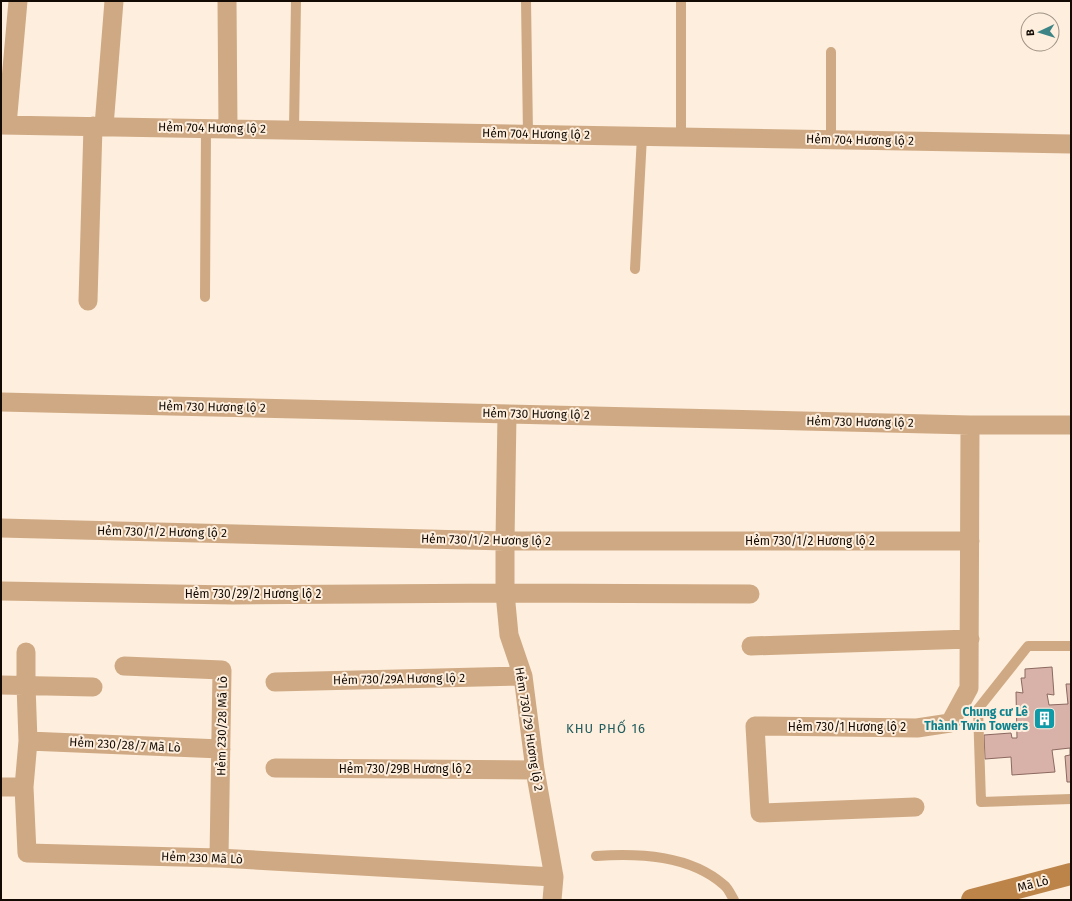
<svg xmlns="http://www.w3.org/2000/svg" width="1072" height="901" font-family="'Fira Sans',sans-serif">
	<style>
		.building { fill: #d8b2a8; stroke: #8b6860 }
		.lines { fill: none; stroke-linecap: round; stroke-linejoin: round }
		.lane { stroke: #cfa983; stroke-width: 10 }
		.street { stroke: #cfa983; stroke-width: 19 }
		.secondary { stroke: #bd844a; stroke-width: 22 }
		.labels { text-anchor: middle; stroke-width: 4; stroke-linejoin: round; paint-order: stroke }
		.street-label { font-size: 12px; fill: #130b03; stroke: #fdeedd }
		.culture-label { font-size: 12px; font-weight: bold; fill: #0d838f; stroke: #fdeedd; text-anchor: end }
		.neighbourhood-label { font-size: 13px; letter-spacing: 1px; fill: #215c5e; stroke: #fdeedd }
	</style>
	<rect width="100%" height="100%" fill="#fdeedd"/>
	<path class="building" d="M1052 667 1054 695 1047 694 1049 705 1068 704 1066 684H1071V782H1067L1065 756 1070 755V748L1052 750 1055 772 1012 775 1011 757 985 759 984 735 1011 733 1012 738H1017L1016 692 1023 693 1021 678H1025V669Z"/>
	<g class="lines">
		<path class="lane" d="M526 1 528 134
			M294 129 296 1
			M681 137V1
			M831 140V52
			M635 269 642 136
			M205 297 206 128
			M1071 646H1028L978 709 981 802 1071 799
			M596 856C639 853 690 855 724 885 728 888 731 895 734 900"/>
		<path class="street" d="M227 1 228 128
			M1 125 1071 144
			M7 125 18 1
			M104 126 114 1
			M88 301 93 126
			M1 402 970 425H1071
			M507 414 505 541V593L509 635 523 676 535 770 554 877
			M1 528 505 541H970
			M1 591 233 595 505 593 750 594
			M751 646 970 639
			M26 652V685L28 741 24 787 27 853 219 858 554 877 552 900
			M124 666 222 670 219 858
			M275 682 523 676
			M1 685 93 687
			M28 741 221 749
			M275 768 535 770
			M1 787H24
			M915 807 760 813 755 726 917 728 950 723 969 688 970 425"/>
		<path class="secondary" d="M972 900 1071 874"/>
	</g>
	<defs>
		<symbol id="building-square" viewBox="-11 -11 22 22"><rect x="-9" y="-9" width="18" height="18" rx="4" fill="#0f9aa8" stroke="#fdeedd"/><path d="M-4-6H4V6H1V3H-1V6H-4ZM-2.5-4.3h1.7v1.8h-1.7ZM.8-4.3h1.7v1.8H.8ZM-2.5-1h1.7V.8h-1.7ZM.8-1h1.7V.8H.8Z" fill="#fff"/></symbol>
	</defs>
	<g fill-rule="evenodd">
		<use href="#building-square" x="1032" y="706" width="25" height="25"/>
	</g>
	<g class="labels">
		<g class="street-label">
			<text transform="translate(212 128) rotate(1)" y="4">Hẻm 704 Hương lộ 2</text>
			<text transform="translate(536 134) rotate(1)" y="4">Hẻm 704 Hương lộ 2</text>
			<text transform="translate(860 140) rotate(1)" y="4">Hẻm 704 Hương lộ 2</text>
			<text transform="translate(212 407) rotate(1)" y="4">Hẻm 730 Hương lộ 2</text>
			<text transform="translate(536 414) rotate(1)" y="4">Hẻm 730 Hương lộ 2</text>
			<text transform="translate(860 422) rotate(1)" y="4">Hẻm 730 Hương lộ 2</text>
			<text transform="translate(162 532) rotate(1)" y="4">Hẻm 730/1/2 Hương lộ 2</text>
			<text transform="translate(486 540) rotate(1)" y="4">Hẻm 730/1/2 Hương lộ 2</text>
			<text x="810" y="545">Hẻm 730/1/2 Hương lộ 2</text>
			<text x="253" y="598">Hẻm 730/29/2 Hương lộ 2</text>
			<text transform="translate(399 679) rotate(-1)" y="4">Hẻm 730/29A Hương lộ 2</text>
			<text transform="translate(222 726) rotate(-89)" y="4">Hẻm 230/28 Mã Lò</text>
			<text x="847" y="731">Hẻm 730/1 Hương lộ 2</text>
			<text transform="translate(529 729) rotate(81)" y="4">Hẻm 730/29 Hương lộ 2</text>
			<text transform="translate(125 745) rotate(3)" y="4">Hẻm 230/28/7 Mã Lò</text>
			<text x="405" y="773">Hẻm 730/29B Hương lộ 2</text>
			<text transform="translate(202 858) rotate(2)" y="4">Hẻm 230 Mã Lò</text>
			<text transform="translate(1033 884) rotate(-14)" y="4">Mã Lò</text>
		</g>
		<g class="culture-label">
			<text x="1028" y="716">Chung cư Lê<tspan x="1028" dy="14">Thành Twin Towers</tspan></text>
		</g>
		<g class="neighbourhood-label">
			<text x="606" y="733">KHU PHỐ 16</text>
		</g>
	</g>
	<rect width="1072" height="901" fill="none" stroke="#130b03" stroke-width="4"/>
	<g transform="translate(1040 32) rotate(266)"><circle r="19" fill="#fdeedd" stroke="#9f9386"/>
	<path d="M0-3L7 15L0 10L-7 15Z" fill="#3c8486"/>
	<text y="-6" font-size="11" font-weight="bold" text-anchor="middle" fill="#130b03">B</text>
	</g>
</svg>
